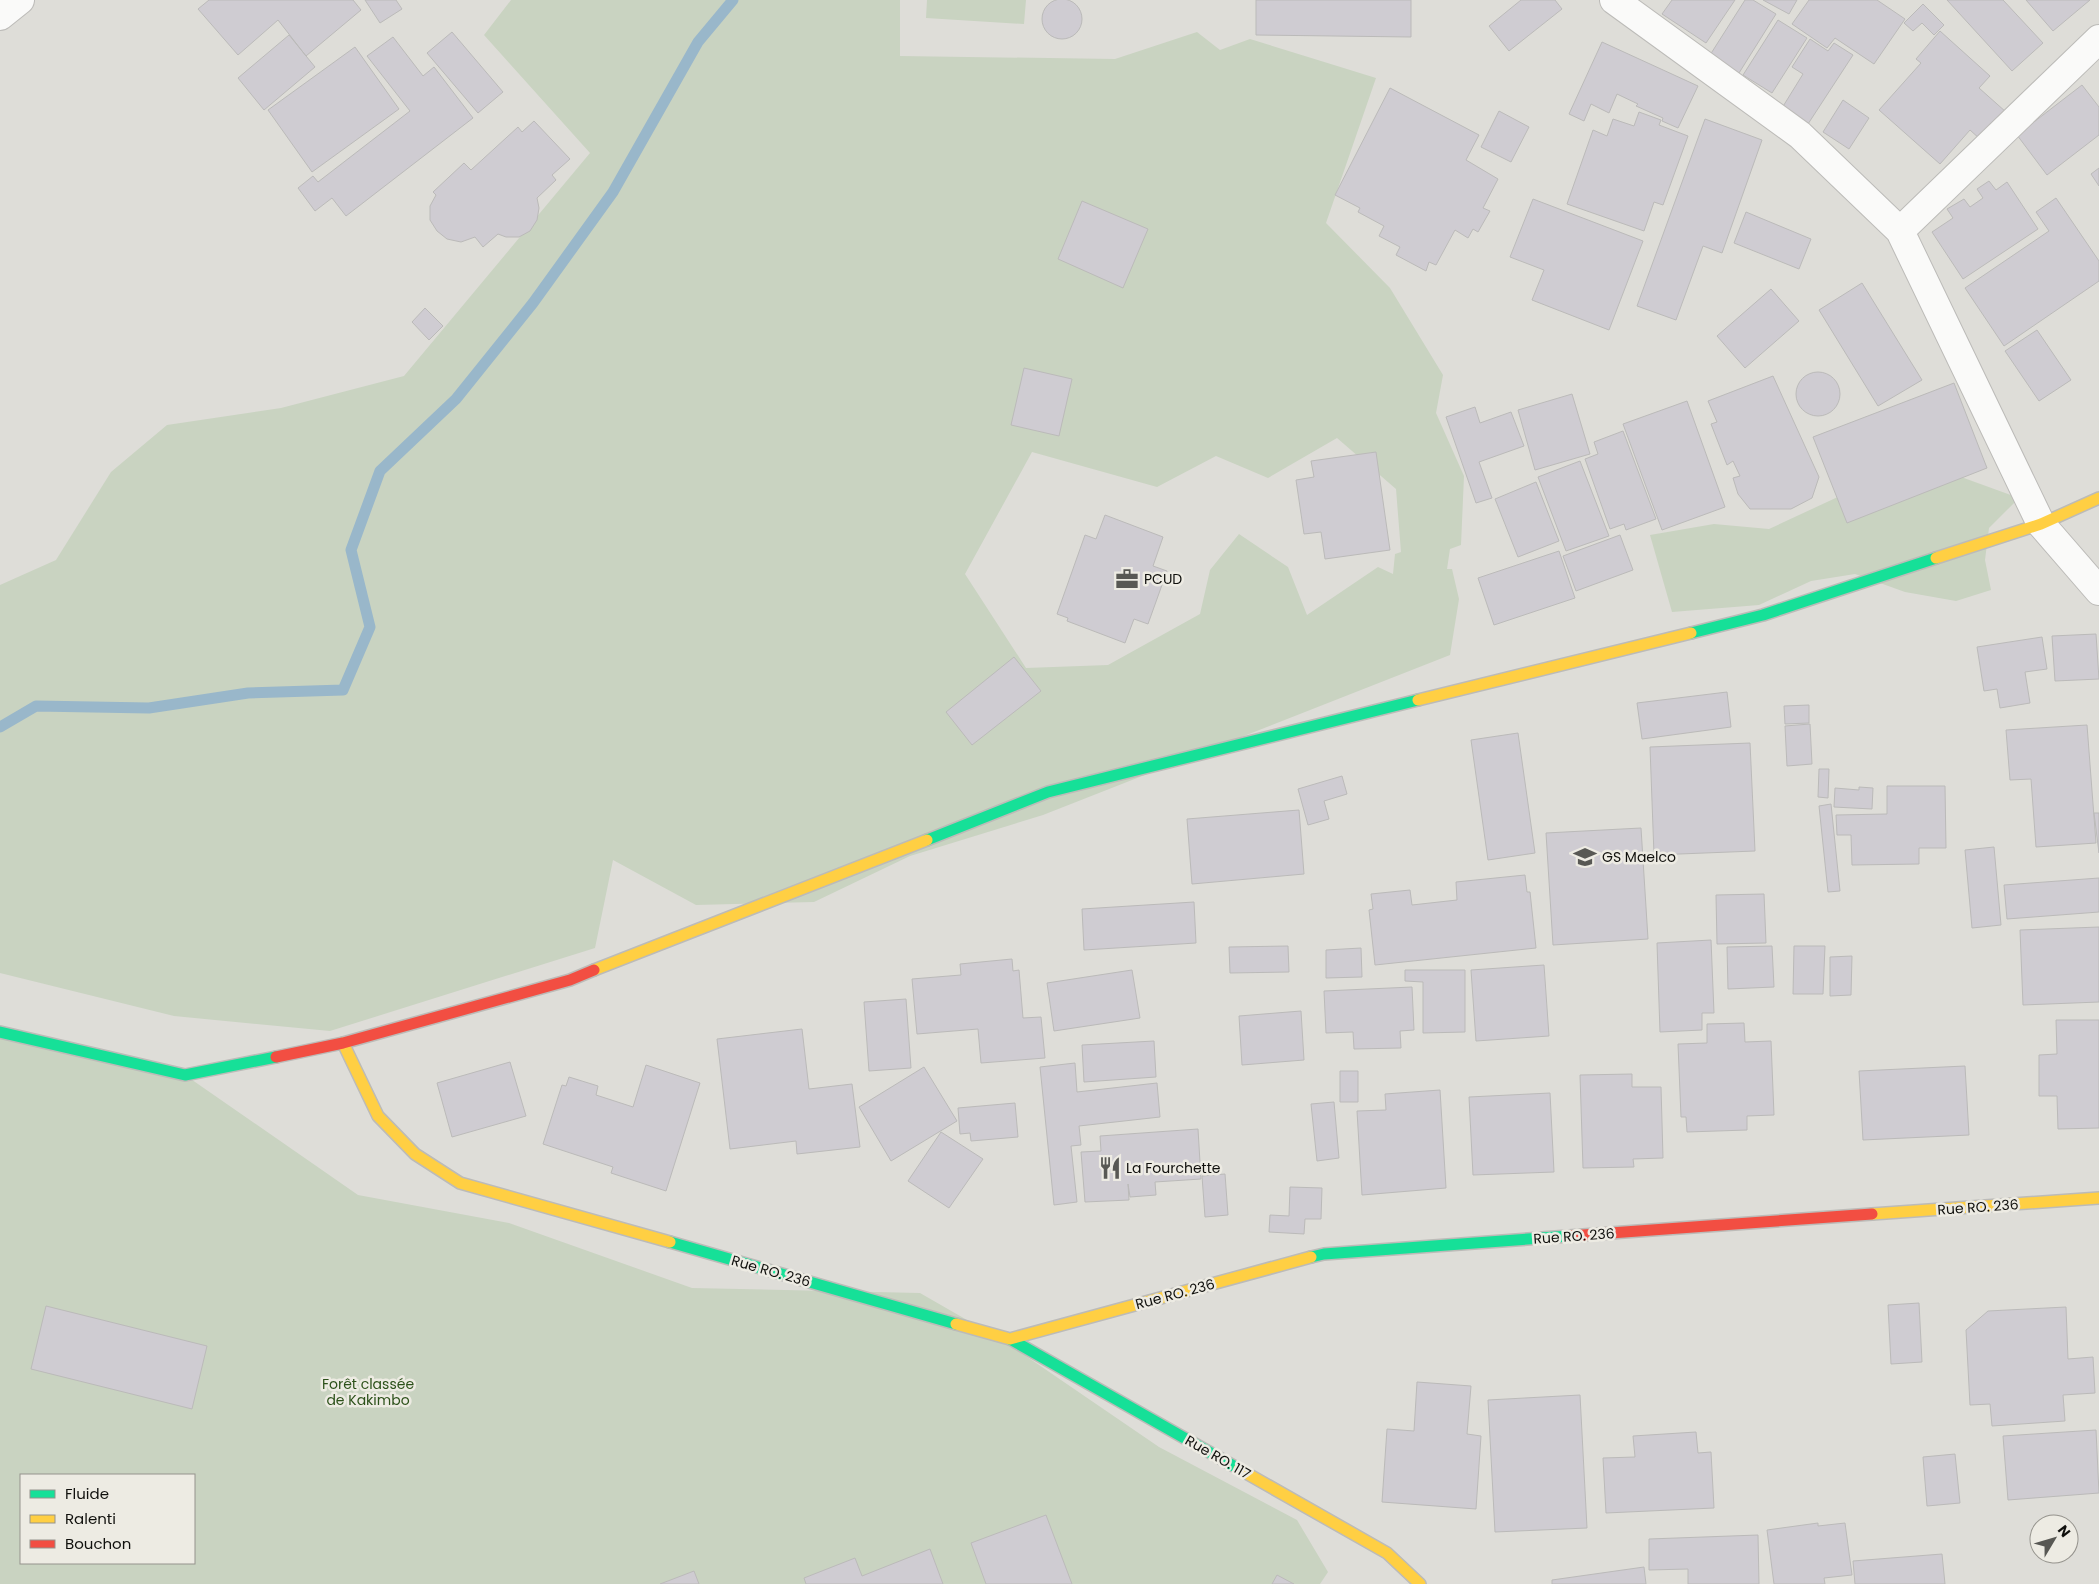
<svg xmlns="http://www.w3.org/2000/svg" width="2099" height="1584" font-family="Poppins,sans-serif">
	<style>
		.green { fill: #c9d3c1; fill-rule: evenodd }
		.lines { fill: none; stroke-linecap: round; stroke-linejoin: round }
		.stream { stroke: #99b7ca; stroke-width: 11 }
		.building { fill: #cfccd2; stroke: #bbbab9 }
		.street-casing { stroke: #bcbbb8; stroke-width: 30 }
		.fast-casing { stroke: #bcbbb8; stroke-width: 14 }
		.slow-casing { stroke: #bcbbb8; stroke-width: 14 }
		.jam-casing { stroke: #bcbbb8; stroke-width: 14 }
		.street { stroke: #fafaf9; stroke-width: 28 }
		.fast { stroke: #16e098; stroke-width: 11 }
		.slow { stroke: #ffcf43; stroke-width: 11 }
		.jam { stroke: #f24e42; stroke-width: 11 }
		.labels { text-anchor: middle; stroke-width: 5; stroke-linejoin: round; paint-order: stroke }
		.poi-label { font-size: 14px; fill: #10100d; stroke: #edebe3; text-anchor: start }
		.street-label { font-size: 14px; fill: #10100d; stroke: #edebe3 }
		.park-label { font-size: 14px; fill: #2c511a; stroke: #edebe3 }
	</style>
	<rect width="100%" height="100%" fill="#deddd8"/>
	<path class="green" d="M511 0H900V56L1115 59 1197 32 1220 50 1250 39 1376 78 1326 223 1390 288 1443 375 1436 413 1464 476 1461 545 1450 549 1447 569H1452L1459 599 1450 655 1043 815 910 856 814 902 696 905 613 860 595 948 330 1031 174 1016 0 973V585L56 560 111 472 167 425 281 408 404 376 590 153 484 35ZM1337 438 1396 489 1401 552 1395 554 1393 574 1378 567 1307 615 1288 567 1239 534 1210 570 1200 614 1108 665 1026 668 965 574 1032 452 1157 487 1216 456 1268 478Z
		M927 0H1026L1024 24 926 18Z
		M1928 465 2019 498 1989 528 1985 560 1991 590 1956 601 1905 592 1855 574 1811 581 1759 605 1672 612 1650 535 1714 524 1769 529 1885 475Z
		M0 1033 185 1075 358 1195 509 1223 692 1288 920 1293 1007 1343 1159 1447 1297 1520 1328 1572 1320 1584H0ZM21 1475H194V1563H21Z"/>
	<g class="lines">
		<path class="stream" d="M0 727 36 706 149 708 248 693 343 690 370 627 351 550 380 471 456 399 533 303 613 192 698 42 733 0"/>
	</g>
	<path class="building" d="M1042 19a20 20 0 1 1 40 0a20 20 0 1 1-40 0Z
		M209 0H353L361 10 306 56 278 20 238 55 198 9Z
		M365 0H396L402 9 380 23Z
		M1256 0H1411V37L1256 35Z
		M1521 0H1555L1562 9 1509 51 1489 26Z
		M1672 0H1735L1706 43 1662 14Z
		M1745 0H1753L1776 14 1739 73 1710 55Z
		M1763 0H1797L1789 14Z
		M1809 0H1877L1905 19 1874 64 1835 38 1827 48 1792 24Z
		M1947 0H2003L2043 43 2012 71Z
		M2026 0H2090L2053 31Z
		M1923 4 1944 25 1934 35 1922 23 1913 31 1904 23Z
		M1778 20 1807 38 1772 93 1743 75Z
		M1940 31 1990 76 1979 88 2006 112 1981 140 1970 130 1940 164 1879 110 1921 63 1916 59Z
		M452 32 503 92 478 113 427 53Z
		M289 35 315 67 264 110 238 78Z
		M393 37 423 76 434 67 473 118 346 216 332 198 315 211 298 188 313 176 318 182 410 111 367 56Z
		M1810 39 1828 51 1834 43 1853 55 1808 124 1782 108 1803 74 1792 67Z
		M1602 42 1698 86 1678 128 1662 121 1663 118 1636 106 1638 104 1617 94 1609 113 1591 104 1584 121 1569 114Z
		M355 47 399 109 312 172 268 110Z
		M2082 85 2099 107V135L2047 175 2017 135Z
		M1390 88 1479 135 1466 160 1498 179 1483 208 1490 211 1478 232 1473 229 1468 238 1455 230 1436 265 1429 262 1426 271 1396 255 1400 247 1379 236 1384 226 1358 212 1360 208 1335 195Z
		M1843 100 1869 118 1849 149 1823 132Z
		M1499 111 1529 127 1511 162 1481 147Z
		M1639 112 1661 120 1659 125 1688 136 1663 205 1654 202 1644 231 1567 204 1593 130 1607 136 1613 119 1634 126Z
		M1705 119 1762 140 1722 253 1703 246 1676 320 1637 306Z
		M534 121 570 159 552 175 556 180 537 198 539 208 537 220 530 231 519 237H506L498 234 483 247 475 237 461 242 447 239 437 231 430 220V206L436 195 433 192 464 163 471 170 518 127 522 132Z
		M2099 168V186L2091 174Z
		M1989 181 1996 190 2007 182 2038 229 1963 279 1932 232 1953 218 1947 209 1964 199 1970 207 1983 198 1977 189Z
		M2056 198 2099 261V281L2004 346 1965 288 2049 231 2036 212Z
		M1533 199 1643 241 1609 330 1532 300 1544 270 1510 257Z
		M1082 201 1148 229 1123 288 1058 259Z
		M1746 212 1811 239 1799 269 1734 243Z
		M1862 283 1922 380 1878 406 1819 310Z
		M1771 289 1799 321 1745 368 1717 336Z
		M425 308 443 326 429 340 412 322Z
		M2037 330 2071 380 2039 401 2005 351Z
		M1024 368 1072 379 1059 436 1011 425Z
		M1796 394a22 22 0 1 1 44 0a22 22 0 1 1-44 0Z
		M1773 376 1819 477 1812 498 1791 509H1750L1738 494 1733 478 1740 476 1733 461 1727 465 1711 424 1717 422 1708 401Z
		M1954 383 1987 468 1847 523 1813 437Z
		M1572 394 1590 454 1535 470 1518 410Z
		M1687 401 1725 507 1662 530 1623 424Z
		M1475 407 1480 423 1511 412 1524 446 1479 462 1492 498 1476 503 1446 417Z
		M1623 431 1656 519 1626 530 1624 524 1610 529 1585 459 1598 454 1594 442Z
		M1376 452 1390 550 1325 559 1321 532 1304 534 1296 480 1314 477 1311 461Z
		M1580 461 1609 536 1566 551 1538 477Z
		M1536 482 1559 541 1518 557 1495 499Z
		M1105 515 1163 537 1153 566 1167 571 1148 624 1134 619 1125 643 1067 621 1068 618 1057 614 1085 535 1096 539Z
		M1620 535 1633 570 1576 591 1563 556Z
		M1559 551 1575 598 1494 625 1478 578Z
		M2096 634 2099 679 2055 681 2052 636Z
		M2042 637 2047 669 2025 672 2030 703 2000 708 1997 689 1984 691 1977 647Z
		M1014 657 1041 691 972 745 946 712Z
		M1727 692 1731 727 1642 739 1637 703Z
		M1809 705V723L1785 724 1784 706Z
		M1810 724 1812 764 1787 766 1785 726Z
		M2087 725 2096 843 2036 847 2031 779 2010 780 2006 730Z
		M1518 733 1535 853 1488 860 1471 740Z
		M1750 743 1755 851 1654 855 1650 747Z
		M1819 769H1829L1828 798 1818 797Z
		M1342 776 1347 794 1324 801 1329 819 1308 825 1298 789Z
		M1887 786H1945L1946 848H1919V864L1852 865 1851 835H1837L1836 815 1887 814Z
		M1859 787 1873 788 1872 809 1834 807 1835 788 1859 790Z
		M1831 804 1840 891 1828 892 1819 806Z
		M1299 810 1304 874 1192 884 1187 819Z
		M2094 813H2099V853Z
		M1641 828 1648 939 1553 945 1546 833Z
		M1994 847 2001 925 1972 928 1965 850Z
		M1525 875 1527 892H1530L1536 948 1375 965 1369 910 1373 909 1371 894 1410 890 1412 905 1457 900 1456 882Z
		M2099 878V912L2007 919 2004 885Z
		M1764 894 1766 943 1717 944 1716 895Z
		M1194 902 1196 943 1084 950 1082 909Z
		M2099 927V1002L2023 1005 2020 930Z
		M1711 940 1714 1013H1702V1030L1660 1032 1657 943Z
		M1288 946 1289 972 1230 973 1229 947Z
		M1772 946 1774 987 1728 989 1727 947Z
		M1794 946H1825L1823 994H1793Z
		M1361 948 1362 977 1326 978V950Z
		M1852 956 1851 995 1830 996V957Z
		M1012 959 1013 971 1019 970 1023 1018 1041 1017 1045 1058 981 1063 978 1029 917 1034 912 979 961 975 960 964Z
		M1544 965 1549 1036 1476 1041 1471 970Z
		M1132 970 1140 1018 1054 1031 1047 983Z
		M1405 970H1465V1032L1423 1033V982L1405 981Z
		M1412 987 1414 1030 1400 1031 1401 1048 1354 1049 1353 1032 1326 1033 1324 991Z
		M906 999 911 1068 869 1071 864 1002Z
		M1301 1011 1304 1060 1242 1065 1239 1016Z
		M2056 1020H2099V1128L2058 1129 2057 1096H2039V1055L2057 1054Z
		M1744 1023 1745 1042 1771 1041 1774 1115 1747 1116V1130L1687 1132 1686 1117H1681L1678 1044 1707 1043V1024Z
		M802 1029 809 1089 852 1084 860 1147 797 1154 796 1141 730 1149 717 1039Z
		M1154 1041 1156 1077 1084 1082 1082 1045Z
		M510 1062 526 1116 452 1137 437 1083Z
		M1075 1063 1077 1092 1157 1083 1160 1117 1079 1126 1081 1145 1071 1146 1077 1202 1054 1205 1040 1067Z
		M646 1065 700 1083 666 1191 611 1173 613 1167 543 1144 562 1085 566 1086 569 1077 598 1086 596 1095 633 1107Z
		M1965 1066 1969 1135 1863 1140 1859 1071Z
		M924 1067 957 1121 891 1161 859 1107Z
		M1340 1071H1358V1102H1340Z
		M1632 1074V1087H1661L1663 1158 1633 1159 1634 1167 1583 1168 1580 1075Z
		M1440 1090 1446 1188 1362 1195 1357 1111 1386 1110 1385 1094Z
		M1550 1093 1554 1172 1473 1175 1469 1097Z
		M1334 1102 1339 1158 1317 1161 1311 1104Z
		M1015 1103 1018 1137 971 1141 970 1133 960 1134 958 1108Z
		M1198 1129 1201 1179 1155 1182 1156 1195 1130 1197 1128 1184 1129 1200 1085 1202 1081 1152 1101 1151 1100 1136Z
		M941 1132 983 1159 949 1208 908 1181Z
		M1225 1174 1228 1215 1205 1217 1202 1176Z
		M1290 1187 1322 1188 1321 1219H1305L1304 1234 1269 1232 1270 1215 1289 1216Z
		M1919 1303 1922 1362 1891 1364 1888 1305Z
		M46 1306 207 1346 192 1409 31 1369Z
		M2066 1307 2068 1359 2093 1357 2095 1393 2063 1395 2065 1421 1992 1426 1990 1404 1970 1405 1966 1330 1988 1311Z
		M1417 1382 1471 1386 1467 1434 1481 1436 1476 1509 1382 1502 1387 1429 1414 1431Z
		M1580 1395 1587 1528 1495 1532 1488 1400Z
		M2096 1430 2099 1493 2008 1500 2003 1436Z
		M1696 1432 1698 1453 1711 1452 1714 1508 1606 1513 1603 1458 1635 1457 1633 1436Z
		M1955 1454 1960 1503 1927 1506 1923 1457Z
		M1046 1515 1072 1584H986L971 1543Z
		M1818 1523V1526L1845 1523 1852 1575 1824 1578 1825 1584H1774L1767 1530Z
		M1758 1535 1759 1584H1688V1569L1649 1570V1539Z
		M930 1549 943 1584H806L804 1578 855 1558 862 1576Z
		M1942 1554 1945 1584H1855L1853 1561Z
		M1644 1567 1646 1584H1552V1580Z
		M694 1571 699 1584H660Z
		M1277 1575 1294 1584H1272Z"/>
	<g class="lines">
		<defs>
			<path id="street" d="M1614 0 1800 135 1900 231 2041 524 2099 591
				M0 16 20 0
				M1900 231 2099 39"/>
			<path id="fast" d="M1691 633 1763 615 1936 558
				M927 840 1048 792 1418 700
				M0 1032 185 1075 276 1057
				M670 1242 956 1324
				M1311 1257 1324 1254 1569 1236
				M1010 1339 1239 1469"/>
			<path id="slow" d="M1936 558 2041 524 2099 498
				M1418 700 1691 633
				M594 970 927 840
				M343 1043 378 1116 415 1154 460 1183 670 1242
				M1872 1214 2099 1198
				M956 1324 1010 1339 1311 1257
				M1239 1469 1387 1553 1420 1584"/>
			<path id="jam" d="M276 1057 343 1043 570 980 594 970
				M1569 1236 1872 1214"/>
		</defs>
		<use href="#street" class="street-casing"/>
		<use href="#fast" class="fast-casing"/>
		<use href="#slow" class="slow-casing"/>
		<use href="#jam" class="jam-casing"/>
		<use href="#street" class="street"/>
		<use href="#fast" class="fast"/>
		<use href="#slow" class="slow"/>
		<use href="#jam" class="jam"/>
	</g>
	<defs>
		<symbol id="office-bare" viewBox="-9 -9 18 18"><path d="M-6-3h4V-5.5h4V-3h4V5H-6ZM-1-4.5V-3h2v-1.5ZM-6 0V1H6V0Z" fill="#585854" stroke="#edebe3" stroke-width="2.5" paint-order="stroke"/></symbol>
		<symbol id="school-bare" viewBox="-9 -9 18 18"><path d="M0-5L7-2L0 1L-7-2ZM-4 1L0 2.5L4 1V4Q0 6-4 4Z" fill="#585854" stroke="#edebe3" stroke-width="2.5" paint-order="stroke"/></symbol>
		<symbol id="restaurant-bare" viewBox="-9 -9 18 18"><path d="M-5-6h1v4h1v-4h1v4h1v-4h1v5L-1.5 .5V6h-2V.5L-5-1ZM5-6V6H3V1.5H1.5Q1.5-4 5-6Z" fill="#585854" stroke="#edebe3" stroke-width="2.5" paint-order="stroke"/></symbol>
	</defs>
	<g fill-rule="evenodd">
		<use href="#office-bare" x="1111" y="563" width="32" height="32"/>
		<use href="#school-bare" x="1569" y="841" width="32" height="32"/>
		<use href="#restaurant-bare" x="1094" y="1152" width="32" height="32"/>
	</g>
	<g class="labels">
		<g class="poi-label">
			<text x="1144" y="584">PCUD</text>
			<text x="1602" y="862">GS Maelco</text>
			<text x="1126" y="1173">La Fourchette</text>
		</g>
		<g class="street-label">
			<text transform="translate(1978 1207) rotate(-4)" y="5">Rue RO. 236</text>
			<text transform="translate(1574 1236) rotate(-4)" y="5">Rue RO. 236</text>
			<text transform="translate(771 1271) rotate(16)" y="5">Rue RO. 236</text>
			<text transform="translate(1175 1294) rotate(-15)" y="5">Rue RO. 236</text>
			<text transform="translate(1218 1457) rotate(30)" y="5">Rue RO. 117</text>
		</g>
		<g class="park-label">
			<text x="368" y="1389">Forêt classée<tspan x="368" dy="16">de Kakimbo</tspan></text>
		</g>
	</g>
	<rect x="20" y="1474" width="175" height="90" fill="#edebe3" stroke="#95938d"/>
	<rect x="30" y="1490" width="25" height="8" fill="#16e098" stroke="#95938d"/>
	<text x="65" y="1499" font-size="15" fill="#10100d">Fluide</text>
	<rect x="30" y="1515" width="25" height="8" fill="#ffcf43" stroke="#95938d"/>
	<text x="65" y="1524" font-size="15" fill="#10100d">Ralenti</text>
	<rect x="30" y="1540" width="25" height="8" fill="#f24e42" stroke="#95938d"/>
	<text x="65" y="1549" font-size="15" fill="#10100d">Bouchon</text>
	<g transform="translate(2054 1539) rotate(52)"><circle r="24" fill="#edebe3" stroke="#95938d"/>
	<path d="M0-4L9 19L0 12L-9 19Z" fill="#585854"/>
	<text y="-8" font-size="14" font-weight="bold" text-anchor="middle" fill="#10100d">N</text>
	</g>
</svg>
